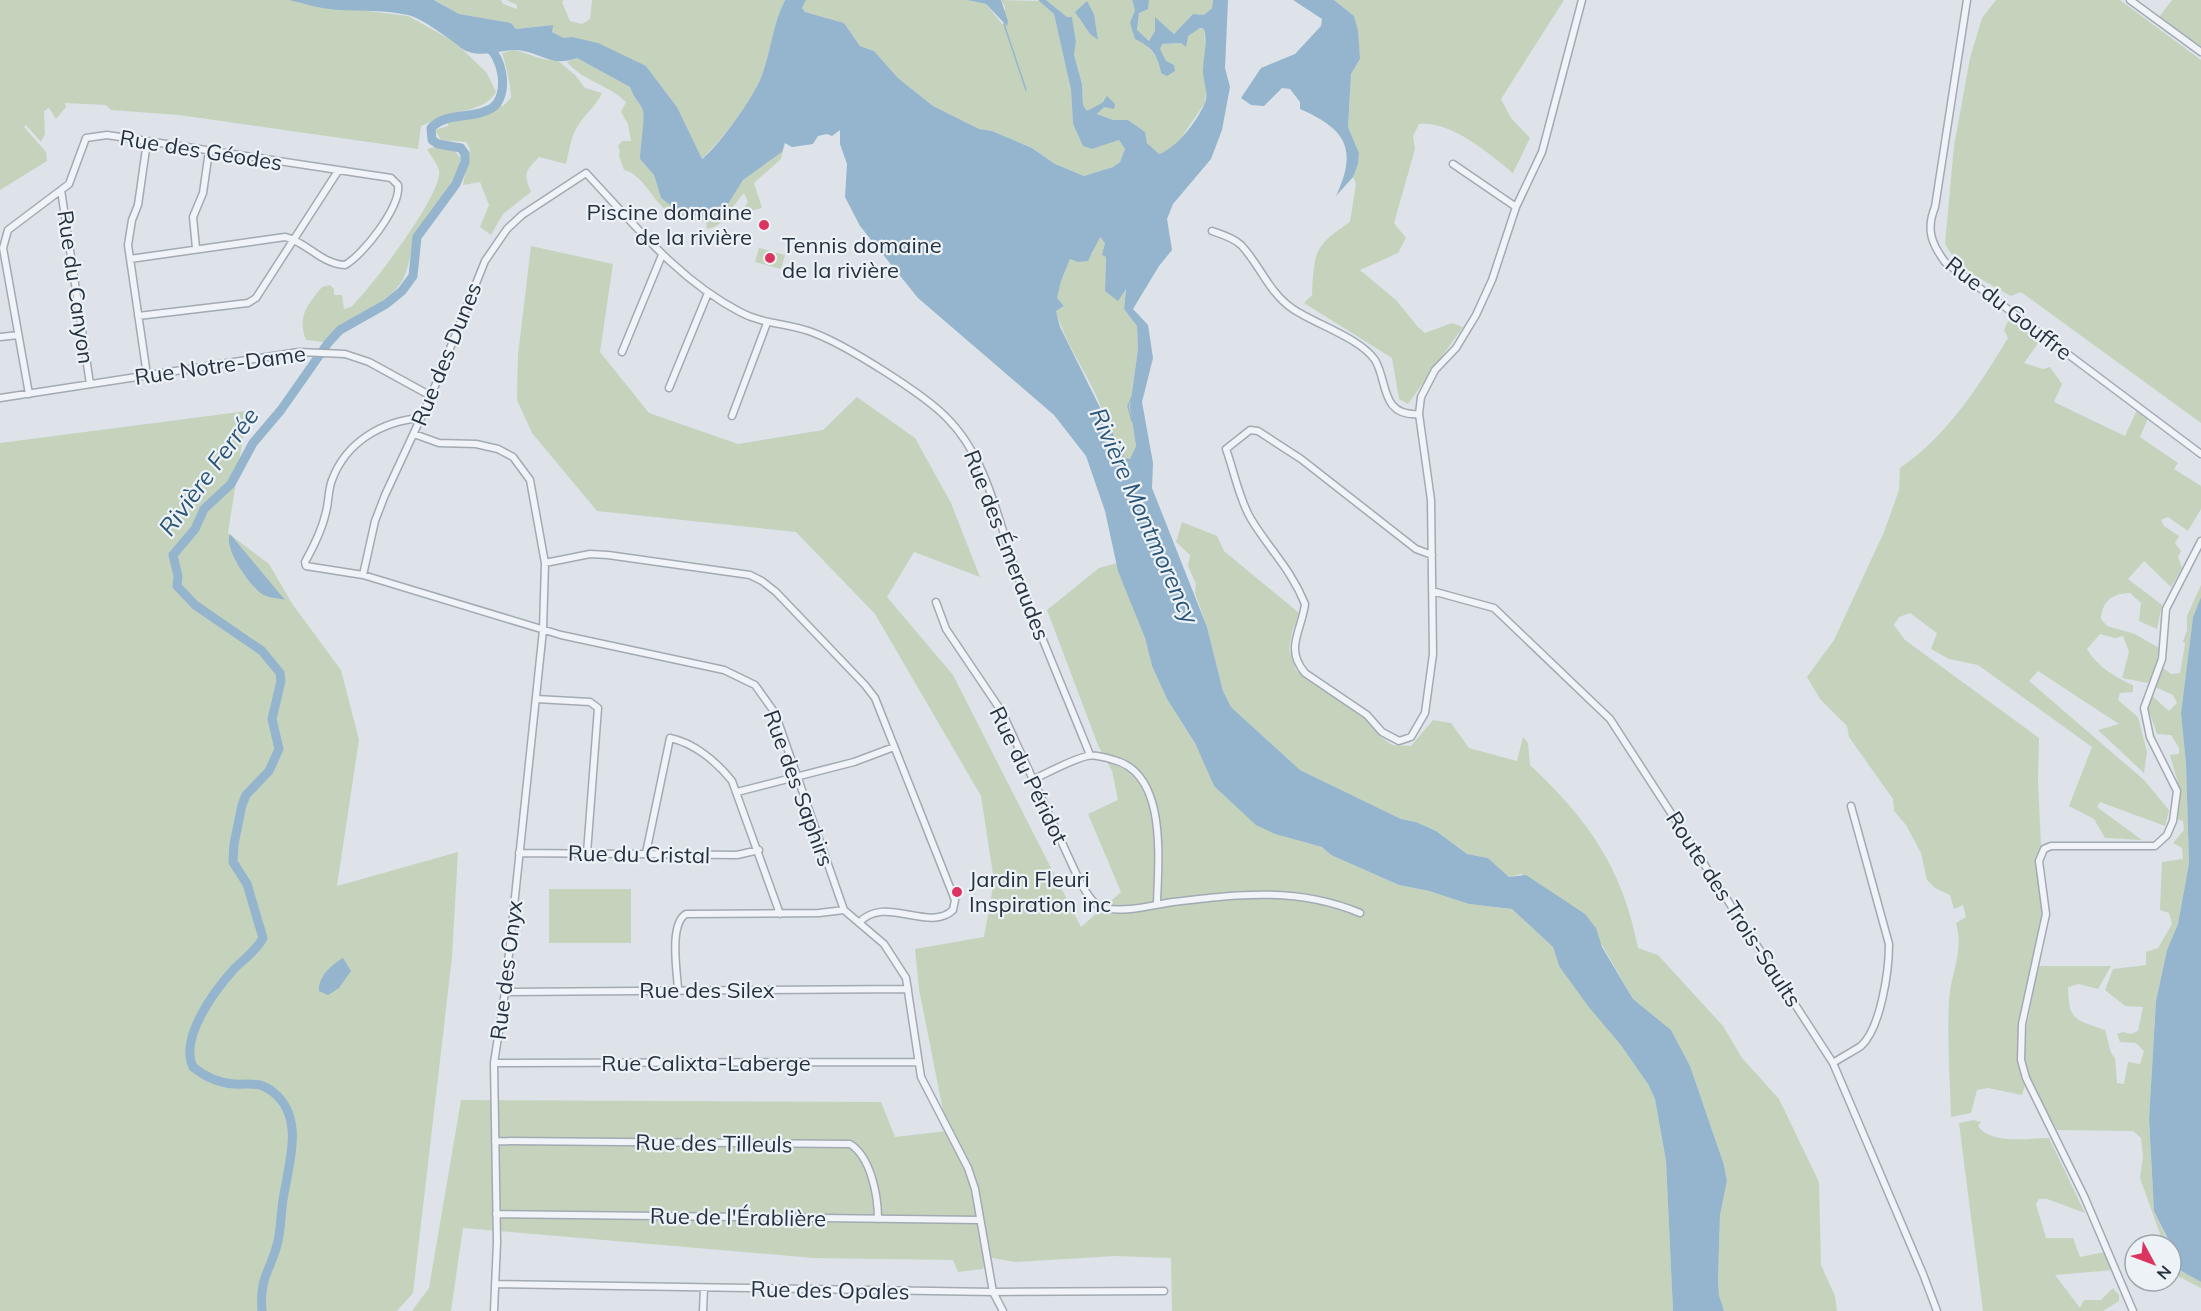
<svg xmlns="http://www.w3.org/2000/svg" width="2201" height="1311" font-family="Mulish,sans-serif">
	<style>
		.green { fill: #c5d3bd; fill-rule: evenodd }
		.water { fill: #94b5cd; fill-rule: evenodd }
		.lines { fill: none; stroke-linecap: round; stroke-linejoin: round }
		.stream { stroke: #94b5cd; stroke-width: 1.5 }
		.river { stroke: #94b5cd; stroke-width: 9 }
		.minor-casing { stroke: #a2aab3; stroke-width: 9 }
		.minor { stroke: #f0f3f7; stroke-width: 6 }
		.poi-dot { fill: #db345e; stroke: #edf2f6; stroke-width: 2 }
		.labels { text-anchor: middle; stroke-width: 4.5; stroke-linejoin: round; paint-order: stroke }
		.street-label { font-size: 22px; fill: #253241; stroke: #edf2f6 }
		.poi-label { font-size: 22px; fill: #253241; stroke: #edf2f6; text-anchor: start }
		.water-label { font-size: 24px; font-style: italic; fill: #2b5578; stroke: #edf2f6 }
	</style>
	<rect width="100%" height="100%" fill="#dde3e9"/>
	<path class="green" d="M0 0H289L339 10 352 9 408 16 455 42 487 73 496 92C485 111 458 110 439 118 433 120 427 124 421 126L418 149 179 115 111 110 106 105 65 103 66 107 56 119 49 108 44 111 45 134 41 142 26 125 24 127 46 152 47 161 0 190Z
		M435 0H501L503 4 517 9V5L506 0H564L562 2 570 21 582 24 590 19 592 0H785C772 25 771 54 760 80 752 100 718 146 701 159L677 107 646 66 564 38 552 32V25L516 29 511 23 459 14Z
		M806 0H967L986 4 1003 25 1005 7 1001 0 1041 1 1054 14 1071 90 1073 124 1083 146 1092 149 1119 140 1125 149 1120 162 1113 167 1084 176 1055 164 1032 148 992 131 979 129 933 106 898 78 874 51 860 46 844 23 805 12 802 8Z
		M1046 0H1132L1135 10 1130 24 1158 59 1161 73 1166 61 1159 49 1162 44 1181 43 1195 29H1204L1206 55 1203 71 1207 85 1205 103 1174 148 1159 154C1149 150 1147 142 1144 132L1128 120H1113L1097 114 1104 107V98L1102 103 1088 112 1083 105 1082 84 1074 55 1076 42 1072 17H1067ZM1087 2 1094 14 1098 40 1090 34 1076 13Z
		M1149 0H1213L1212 8 1204 15 1193 14 1174 34 1156 18 1155 31 1150 41 1137 31 1139 12 1148 8Z
		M1334 0H1564L1501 99 1511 118 1530 138 1513 173C1488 153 1452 121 1419 124L1413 136 1415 149 1394 223 1406 238 1398 253 1360 270 1396 300 1418 327 1425 333 1452 323 1463 327 1408 404 1399 399 1392 358 1304 303 1312 295C1314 252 1314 246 1350 222L1356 184 1353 177 1359 153 1348 127 1351 74 1360 59 1354 16Z
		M1996 0H2120L2201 60V423L2021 292 2011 296C1986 282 1959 270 1945 244L1954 146 1970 58 1982 18Z
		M2172 0H2201V47L2157 20Z
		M514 50C529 53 543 62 557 60L575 75 585 88 602 93C595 108 582 116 575 131 570 141 569 153 566 164L539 157C525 172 523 172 531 192L503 214 491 235 480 227 489 205 480 182 463 185 470 149 466 142 441 140 435 130 448 126V123L469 119 493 104 503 106 511 98C511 86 506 65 502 53Z
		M577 58 630 87C634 101 641 103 643 111 645 119 640 147 640 159L654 175 661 198 675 209 706 219 728 204 743 180 782 152 785 143 781 159 754 183 762 208 740 214 748 202 744 193C730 207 728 225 707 229L706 222C697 221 686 221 677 217 654 208 646 175 624 170L619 156 620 151 618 146 622 141H631L628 124 621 112 626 102C609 85 583 81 567 62Z
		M434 147 455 151 461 159C454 188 433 204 419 229 408 248 412 271 397 288 376 311 342 318 323 342L306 340C297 317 307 305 322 287L330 285 334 289V295H342L344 309 351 307C370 289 444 193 439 170 437 163 430 155 427 149Z
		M1100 236 1105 243 1102 255 1106 257 1105 291 1126 287 1124 309 1137 326 1138 349 1130 407 1136 446 1130 459H1125C1113 436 1104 414 1094 391 1081 364 1064 340 1056 311L1064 306 1057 298 1061 281 1070 258 1093 254 1094 243Z
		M531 246 613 264 600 352 649 413 738 444 823 430 857 397 915 438 951 503 980 577 914 552 887 597 953 675 1081 927 1121 892 1088 814 1118 800 1112 771 1098 745 1047 610 1099 568 1117 563 1145 638 1152 666 1167 699 1195 743 1214 786 1275 834 1322 847 1331 855 1399 885 1429 891 1469 904 1512 909 1553 947 1559 966 1620 1044 1648 1084 1655 1099 1666 1161 1673 1311H1172L1171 1258 1115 1256 1016 1262 986 1257 983 1269 958 1272 953 1260 814 1258 463 1228 451 1311H412L429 1288 461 1100 881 1102 895 1137 947 1131 919 989 915 949 984 937 994 881 981 796 875 614 796 532 597 511 532 433 517 400 518 355Z
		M759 248 785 255 781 269 755 262Z
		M2010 317 2041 339 2024 363 2043 369 2050 367 2062 384 2054 402 2125 436 2137 410 2148 418 2140 437 2178 463 2174 469 2201 486V509L2188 531 2168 517 2161 520 2164 526 2179 536 2175 543 2181 551 2178 557 2182 568 2171 587 2144 561 2128 579 2162 605 2157 629 2139 621 2141 603 2130 593C2113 593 2102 601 2101 619L2107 626 2135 634 2159 648 2156 666 2148 683 2122 678 2129 652 2123 636 2115 638 2100 634 2087 649C2098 667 2114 677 2133 685V692L2120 693 2118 700 2138 717 2147 752 2144 773 2098 730 2119 724 2038 671 2029 681 2144 780 2169 810 2165 826 2100 802 2097 807 2142 840 2105 838 2094 819 2069 806 2092 747 1978 665 1949 659 1931 649 1937 633 1910 613 1899 617 1894 625 1905 640 2039 738 2038 780 2041 846 2035 858 2042 912 2018 1037 2025 1085 2022 1095 1988 1088 1977 1090 1971 1113 1951 1117C1950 1078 1947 1039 1949 1000 1951 972 1964 952 1956 923L1966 917 1963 905 1954 909 1950 895 1935 888 1927 880 1921 853 1906 825 1894 811 1893 799 1849 737 1847 726 1820 699 1807 677 1834 640 1884 532 1899 490 1900 468C1947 436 1979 386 2008 338L2004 330Z
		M247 411 228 533 269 564 293 605 341 670 359 740 337 886 458 852 452 957 413 1293 397 1311H0V443Z
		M1182 522 1217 536 1224 551 1299 613 1292 632 1289 649 1296 670 1367 719 1381 737 1392 745 1411 746 1433 720 1451 723 1469 748 1517 761 1523 737 1528 743 1530 765C1588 819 1623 869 1638 948L1658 955 1723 1026 1742 1058 1779 1099 1819 1182 1821 1265 1835 1296 1837 1311H1724L1719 1295 1718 1280 1720 1215 1727 1181 1724 1165 1690 1066 1671 1030 1633 999 1584 914 1521 874 1509 877 1488 858 1467 854 1436 831 1416 822 1401 819 1300 770 1231 707 1223 691 1207 627 1195 593 1196 584 1188 566 1190 555 1176 542Z
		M2201 585V597L2193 617 2181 713 2186 764 2189 863 2178 924 2167 950 2156 1001 2149 1119 2154 1211 2170 1245H2164L2140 1178 2143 1157 2141 1138 2133 1131 2057 1130 2026 1075 2021 1057 2038 966H2111L2098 989 2079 984 2068 987C2069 1021 2074 1019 2105 1030L2111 1053 2115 1058 2117 1083 2124 1084 2128 1062 2140 1064 2144 1051 2136 1043 2120 1042 2117 1034 2123 1032 2131 1034 2138 1031 2143 1007 2125 1006 2105 990 2113 969 2146 965V952L2158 948 2172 924 2169 913 2160 910 2162 862 2183 859 2182 848 2173 843 2184 830 2183 821 2176 819C2184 789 2177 783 2170 755L2179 754V748L2171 735 2157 734 2148 708 2151 695 2169 711 2177 703 2173 695 2155 687 2163 668 2171 674 2180 673 2185 644 2183 641 2187 631V616Z
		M549 889H631V943H549Z
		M1974 1120 1981 1122 1978 1126C1991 1145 2029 1138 2049 1138L2085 1213 2047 1199H2039L2036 1204 2046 1238H2073L2080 1257 2105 1252 2113 1270 2055 1275 2080 1308 2084 1300H2101L2113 1288 2119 1295V1301L2103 1311H1983L1959 1123Z
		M2171 1248 2178 1269 2201 1282V1288L2172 1273Z"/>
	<path class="water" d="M289 0H434L459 14 511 23 516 29 553 25 552 32 564 38 572 37 598 43 646 66 677 107 702 159C718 147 752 99 760 80 771 54 772 25 785 0H806L802 8 805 12 844 23 860 46 874 51 898 78 933 106 979 129 992 131 1032 148 1055 164 1084 176 1113 167 1120 162 1125 149 1119 140 1092 149 1083 146 1073 124 1071 90 1054 14 1038 0H1046L1067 17H1072L1076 42 1074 55 1082 84 1083 105 1087 111 1102 103 1107 96 1115 104 1114 109 1104 107 1097 114 1113 120H1128L1145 132 1147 143 1159 154C1177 148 1197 121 1205 103 1209 92 1203 82 1203 71 1203 56 1208 44 1204 29L1200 28 1188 36 1186 47 1181 43 1162 44 1160 49 1166 61 1174 65 1175 71 1167 76 1161 73C1158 55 1152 47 1135 39L1130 23 1135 10 1132 0H1149L1148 9 1139 13 1137 30 1149 41 1155 31V17L1174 34 1193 14 1204 15 1212 8 1213 0H1228L1225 68 1230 87 1222 130 1211 159 1173 204 1167 219 1172 250 1159 266 1133 309 1148 325 1153 358 1142 402 1153 463 1152 488 1207 627 1223 691 1231 707 1300 770 1401 819 1416 822 1436 831 1467 854 1488 858 1509 877 1526 875 1585 914 1596 928 1602 947 1633 999 1671 1030 1690 1066 1724 1165 1727 1181 1720 1215 1718 1280 1719 1295 1724 1311H1673L1666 1161 1655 1099 1648 1084 1620 1044 1588 1006 1559 966 1553 947 1512 909 1469 904 1429 891 1399 885 1331 855 1322 847 1275 834 1256 825 1214 786 1195 743 1167 699 1152 666 1145 638 1118 571 1105 511 1086 456 1054 415 918 298 860 226 845 197 847 164 840 144V130L832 136 827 134 818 136 813 144 792 147 785 143 782 152 743 180 728 204 706 219 675 209 661 198 654 175 640 159C640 147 645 119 643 111 641 103 634 100 630 87L577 58C550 68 539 51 516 50 498 50 484 58 466 51 462 49 459 46 455 43 444 35 421 18 408 15 385 10 362 11 339 10 322 9 305 4 289 0ZM1100 237 1105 243 1102 255 1106 257 1105 291 1118 301 1126 289 1124 309 1137 326 1138 349 1130 407 1136 446 1130 459 1125 458 1060 327 1056 311 1064 306 1057 298 1061 281 1070 259 1078 262 1088 261Z
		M967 0H1001L1008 21 1007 26 986 4Z
		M1293 0H1334L1354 16 1358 31 1360 59 1351 74 1348 127 1359 153 1358 164 1353 177 1336 196C1358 149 1346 129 1300 109V102L1290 89 1282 88 1264 106 1251 105 1241 98 1261 68 1295 54 1321 26 1322 19Z
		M1087 1 1094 14 1098 40 1090 34 1075 12Z
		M230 534 285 600C278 598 268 598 262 594 250 586 223 548 230 534Z
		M2201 597V1282L2178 1269 2171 1245 2154 1211 2149 1119 2156 1001 2167 950 2178 924 2189 863 2186 764 2181 713 2193 617Z
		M343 958 351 971 339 988 328 995 319 991C318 977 331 965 343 958Z"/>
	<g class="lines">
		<path class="stream" d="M1004 24 1026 90
			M1132 397 1128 406 1132 421"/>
		<path class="river" d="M262 1311C259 1276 271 1271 278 1241 281 1227 281 1213 283 1200 288 1165 306 1118 273 1092 260 1081 250 1085 234 1084 219 1083 204 1076 193 1067 179 1038 215 990 234 969 244 959 256 951 263 938L247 884 233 862 234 844 242 805 246 795 269 771 279 749 272 719 281 681 280 673 262 651 195 605 177 586 178 576 173 555 195 529 204 509 231 484 253 443 281 410 328 343 340 330 386 304 402 291 413 276 417 237 456 184 465 162V154L461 148 438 144 432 140 431 128C447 111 473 120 492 108 510 96 503 55 486 46"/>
		<defs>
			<path id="minor" d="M1967 0 1935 207C1926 229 1931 243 1945 262L2201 454
				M2130 0 2201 52
				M1453 164 1516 207
				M61 190 90 384
				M1212 231C1221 234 1234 238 1241 245 1260 265 1269 293 1293 309 1315 324 1360 338 1375 360 1388 381 1380 417 1419 414
				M196 248 193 217 203 193 209 151
				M138 316 248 303 256 298 338 171
				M0 337 18 335
				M622 352 662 255
				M147 375 128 245 132 220 138 205 147 142
				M669 388 708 293
				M29 394 3 248 8 230 69 184 86 138 107 135 391 178 398 185C401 207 363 255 345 265 321 264 307 242 285 237L130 259
				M0 398 299 352 345 354 369 362 431 396
				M732 416 767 323
				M421 418C382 421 346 442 332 480 328 490 329 501 326 512 322 530 314 546 305 562L306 566 363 575 561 635 724 670 755 685 775 713 844 910 884 944 906 978 921 1077 968 1168 975 1189 993 1292 1003 1311
				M414 434 439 443 476 444 498 449 513 457 530 480 545 563 543 630 505 992 494 1063 497 1242 494 1311
				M1432 555 1416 549 1301 459 1258 431 1250 430 1226 449C1234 471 1239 499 1251 519 1269 549 1291 569 1305 604 1302 630 1284 648 1305 673L1367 715 1382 732 1399 741 1411 737 1425 713 1433 654 1431 500 1419 414 1421 397 1435 370 1456 348 1476 315 1492 280 1516 207 1542 152 1582 0
				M545 563 590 554 608 555 750 575 762 581 776 592 865 685 875 698 955 900 953 910C929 933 884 894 859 923
				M363 575 375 521 385 495 431 396 485 261 507 229 522 215 586 173C633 223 678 280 740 312 764 325 790 323 814 333 846 345 924 394 947 418 988 459 998 522 1017 574 1040 635 1066 695 1090 755
				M1432 591 1494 608 1610 719 1833 1063 1923 1274 1937 1311
				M936 602 946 629 1002 712 1080 882C1086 891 1092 905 1104 908 1126 913 1152 905 1173 902 1239 894 1298 887 1360 913
				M536 699 590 702 598 708 587 853
				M1032 780C1050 772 1068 761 1087 756 1095 754 1107 758 1114 760 1168 774 1158 861 1157 904
				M737 792 854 762 894 747
				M519 853 737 855 759 850
				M646 853 670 738C694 743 716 761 732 781L780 914
				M678 989C677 971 669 924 686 914L819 913 844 910
				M505 992 908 989
				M494 1063 917 1062
				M1833 1063C1842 1057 1852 1052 1861 1046 1881 1028 1889 970 1889 944L1851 806
				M495 1141 850 1144C871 1157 878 1196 878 1219
				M496 1214 980 1220
				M495 1284 993 1292 1164 1291
				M703 1311 704 1288
				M2133 1311 2084 1196 2026 1078 2021 1060 2022 1024 2046 914 2039 861 2044 849 2051 846H2155L2167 835 2173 821 2177 791 2150 737 2144 708 2162 659 2166 609 2201 541"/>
		</defs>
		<use href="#minor" class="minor-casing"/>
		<use href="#minor" class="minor"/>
	</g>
	<g class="poi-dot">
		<circle cx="764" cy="225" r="6"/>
		<circle cx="770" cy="258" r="6"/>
		<circle cx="957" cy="892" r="6"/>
	</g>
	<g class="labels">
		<g class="street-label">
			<text transform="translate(201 150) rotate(9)" y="8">Rue des Géodes</text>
			<text transform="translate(76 287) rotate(82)" y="8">Rue du Canyon</text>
			<text transform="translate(2009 308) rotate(38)" y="8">Rue du Gouffre</text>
			<text transform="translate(446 354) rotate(-68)" y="8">Rue des Dunes</text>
			<text transform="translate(220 365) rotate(-8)" y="8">Rue Notre-Dame</text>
			<text transform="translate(1007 545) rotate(69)" y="8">Rue des Émeraudes</text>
			<text transform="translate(1029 775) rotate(64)" y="8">Rue du Péridot</text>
			<text transform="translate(799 788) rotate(70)" y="8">Rue des Saphirs</text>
			<text transform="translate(639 854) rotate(1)" y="8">Rue du Cristal</text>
			<text transform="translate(1734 909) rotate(57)" y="8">Route des Trois-Saults</text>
			<text transform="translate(506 970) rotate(-83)" y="8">Rue des Onyx</text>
			<text x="707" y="998">Rue des Silex</text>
			<text x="706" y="1071">Rue Calixta-Laberge</text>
			<text transform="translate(714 1143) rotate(1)" y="8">Rue des Tilleuls</text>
			<text transform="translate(738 1217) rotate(1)" y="8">Rue de l'Érablière</text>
			<text transform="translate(830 1290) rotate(1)" y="8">Rue des Opales</text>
		</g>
		<g class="poi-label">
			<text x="752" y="220" text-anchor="end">Piscine domaine<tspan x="752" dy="25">de la rivière</tspan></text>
			<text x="782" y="253">Tennis domaine<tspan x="782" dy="25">de la rivière</tspan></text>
			<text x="969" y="887">Jardin Fleuri<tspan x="969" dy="25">Inspiration inc</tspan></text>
		</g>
		<g class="water-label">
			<text transform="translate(209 472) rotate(-54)" y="8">Rivière Ferrée</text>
			<text transform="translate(1144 516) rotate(66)" y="8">Rivière Montmorency</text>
		</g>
	</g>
	<g transform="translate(2153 1263) rotate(131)"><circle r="28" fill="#edf2f6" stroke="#9da5ae" stroke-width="1.5"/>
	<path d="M0-4.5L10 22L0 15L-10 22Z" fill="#db345e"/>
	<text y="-9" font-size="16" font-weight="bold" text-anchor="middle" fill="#253241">N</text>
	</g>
</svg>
